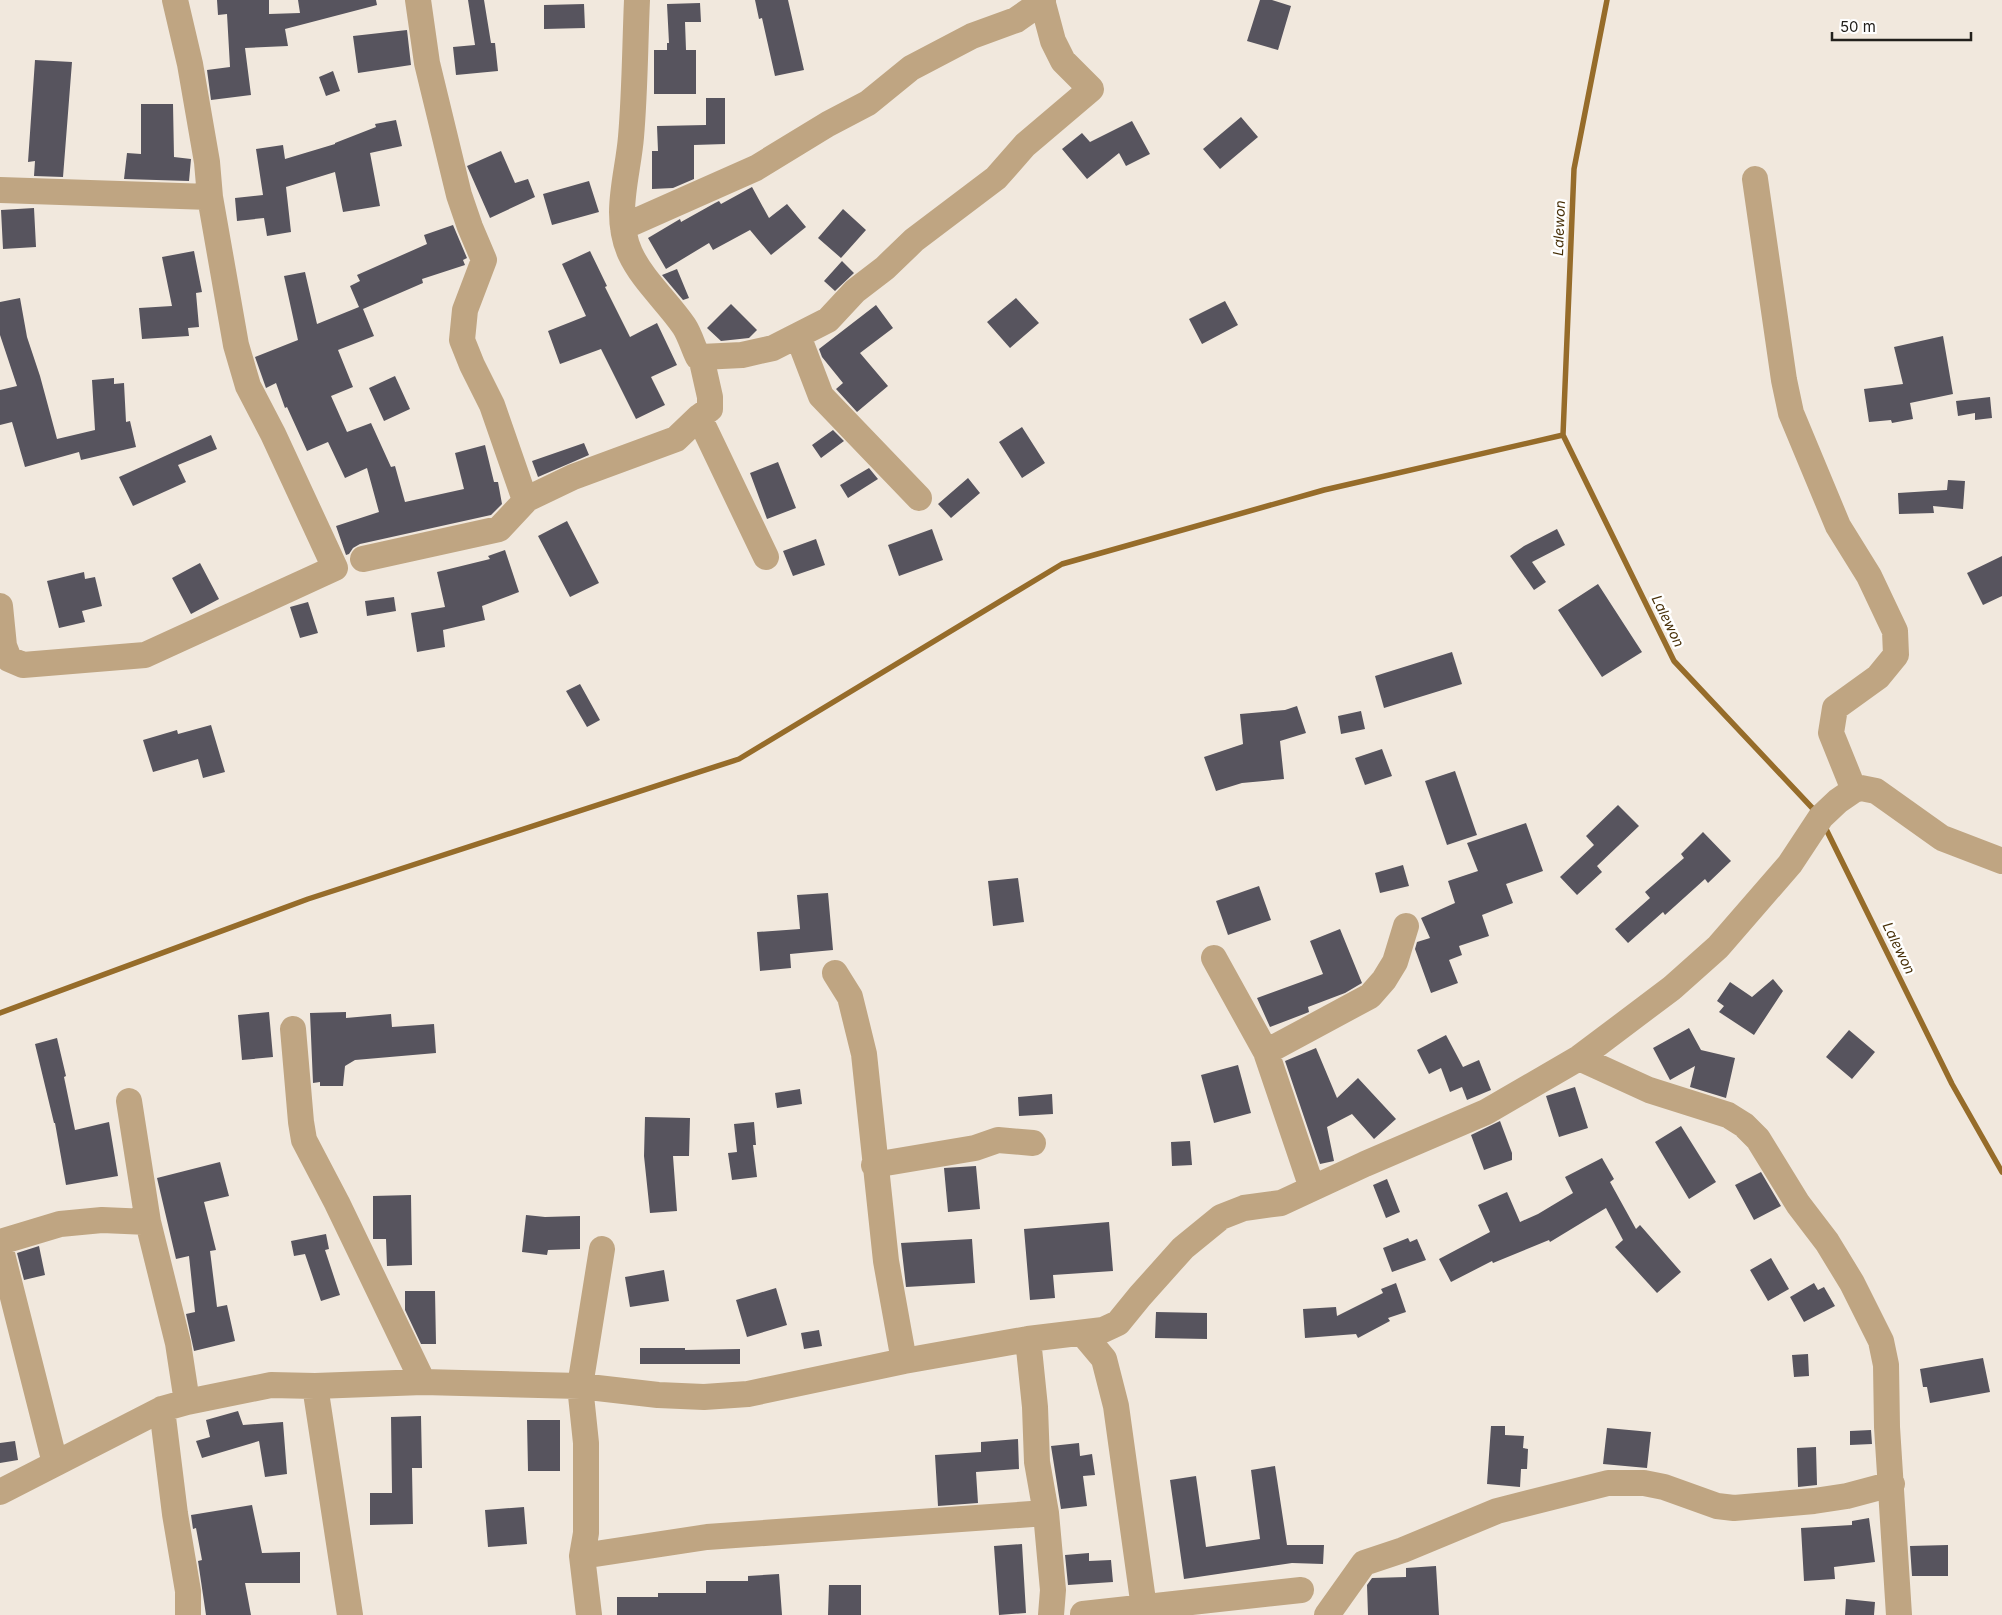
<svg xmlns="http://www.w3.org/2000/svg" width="2002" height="1615" font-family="Inter,sans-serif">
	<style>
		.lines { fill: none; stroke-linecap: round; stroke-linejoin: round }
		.stream { stroke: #966c2a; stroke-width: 5.5 }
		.building { fill: #57545e }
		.minor { stroke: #bfa582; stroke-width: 26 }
		.labels { text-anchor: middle; stroke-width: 5; stroke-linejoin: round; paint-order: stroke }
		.water-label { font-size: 14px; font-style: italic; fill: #472f07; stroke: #fff }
	</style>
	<rect width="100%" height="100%" fill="#f1e8dd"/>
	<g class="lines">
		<path class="stream" d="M1607 0 1574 169 1563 435 1674 661 1817 813
			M1824 825 1952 1084 2002 1172
			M0 1013 308 899 739 759 1062 564 1324 490 1563 435"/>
	</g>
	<path class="building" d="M217 0H269V14L300 13 298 0H376L377 5 285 29 288 46 245 48 251 95 211 100 207 70 230 67 227 14 218 15Z
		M468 0H484L491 43H495L498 71 456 75 453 47 475 45Z
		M755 0H788L804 70 775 76 762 18 759 19Z
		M1260 0H1272L1291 6 1278 50 1247 41Z
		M700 3 701 22H685L686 50H696V94H654V50H667V43H669L667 4Z
		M584 4 585 28 544 29V5Z
		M407 30 411 65 358 73 353 36Z
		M35 60 72 62 63 177 34 176 35 161 28 162Z
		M333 71 340 91 326 96 319 77Z
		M706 98H725V144L694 145V179L673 188 652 189V151H658L657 126 706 125Z
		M141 104H173L174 157 191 159 189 181 124 179 127 153 141 154Z
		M1241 117 1258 137 1220 169 1203 149Z
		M396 120 402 146 370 153 380 206 343 212 335 172 286 187 291 232 267 236 264 218 237 221 235 198 263 195 256 149 283 145 285 159 335 144V143L376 127 375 124Z
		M1132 121 1150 154 1126 166 1119 153 1087 179 1062 149 1082 133 1090 142Z
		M501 151 515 183 528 179 535 197 490 218 467 166Z
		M589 181 599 212 552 225 543 194Z
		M752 187 769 218 787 204 806 227 771 255 750 230 713 250 709 243 666 269 648 238 680 219 681 222 715 203 719 201 721 204Z
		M34 208 36 247 3 249 1 210Z
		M843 209 866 230 841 258 818 238Z
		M453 225 467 258 463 260 465 265 422 279 423 283 363 309 374 336 338 350 353 387 331 396 347 432 371 423 391 467 395 466 405 502 464 489 455 453 485 445 494 482H498L502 504 491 515 360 544 353 548 349 554 346 555 336 526 379 512 367 468 345 478 328 442 307 451 287 407 285 408 276 383 266 388 255 357 298 340 284 276 305 272 317 324 359 307 350 286 360 281 357 275 427 244 424 235Z
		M194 251 202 292 196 293 199 327 188 328 189 336 142 339 139 308 172 306 162 257Z
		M590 251 607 286 605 287 630 337 657 323 677 365 651 377 665 405 636 419 601 349 560 364 548 331 586 316 562 264Z
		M842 261 854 273 835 291 824 281Z
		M677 269 689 298 683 300 662 275Z
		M20 298 27 337 40 376 57 439 95 430 92 380 114 378V384L124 383 126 422 130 421 136 447 81 460 79 452 25 467 12 422 0 425V390L17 386 0 335V302Z
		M1016 298 1039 323 1010 348 987 322Z
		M1225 301 1238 325 1202 344 1189 319Z
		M731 304 757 330 749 338 721 341 707 328Z
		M876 305 893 328 860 353 888 386 857 412 836 389 843 383 822 357 819 349Z
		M1943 336 1953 394 1910 403 1913 419 1892 423 1891 420 1869 422 1864 389 1903 384 1894 347Z
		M395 376 410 409 384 421 369 388Z
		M1990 397 1992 418 1975 420V413L1958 416 1956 401Z
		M1022 427 1045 463 1022 478 999 442Z
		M833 430 844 441 821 458 812 445Z
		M211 435 217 449 178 465 186 482 133 506 119 477Z
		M584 443 589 455 538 477 532 461Z
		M778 462 796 508 767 519 750 473Z
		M869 468 878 479 848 498 840 485Z
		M968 478 980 493 951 518 938 504Z
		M1948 480 1965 481 1963 509 1933 506 1934 513 1899 514 1898 493 1947 490Z
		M567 521 599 583 570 597 538 536Z
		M932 529 943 560 899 576 888 545Z
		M1557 529 1565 545 1532 562 1546 582 1534 590 1510 556 1524 546Z
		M816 539 825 565 793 576 783 551Z
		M505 550 519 592 482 606 485 620 443 630 445 647 417 652 411 613 445 607 437 572 490 559 488 556Z
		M2002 556V596L1983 605 1967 573Z
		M200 563 219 599 191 614 172 578Z
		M84 572 85 579 95 577 102 606 82 611 85 622 59 628 47 581Z
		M1598 584 1642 652 1602 677 1558 610Z
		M394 597 396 611 367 616 365 601Z
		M308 602 318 633 300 638 290 607Z
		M1452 652 1462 684 1384 708 1375 676Z
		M580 684 600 720 587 727 566 691Z
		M1297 706 1306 733 1280 741 1284 779 1242 783 1216 791 1204 757 1243 744 1240 714 1285 710Z
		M1361 711 1365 729 1341 734 1338 716Z
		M211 725 225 772 203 778 198 759 153 772 143 740 177 730 178 734Z
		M1382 749 1392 776 1365 785 1355 758Z
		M1455 771 1477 835 1447 845 1425 781Z
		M1618 805 1639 826 1597 866 1602 872 1577 895 1560 877 1594 845 1586 836Z
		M1526 823 1543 871 1506 884 1513 903 1482 915 1489 936 1459 946 1462 955 1449 960 1458 983 1431 993 1415 949 1417 942 1430 938 1421 918 1455 903 1448 881 1478 871 1467 843Z
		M1703 832 1731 861 1708 883 1705 879 1665 915 1663 912 1628 943 1615 929 1650 898 1645 892 1684 858 1681 854Z
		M1403 865 1409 886 1380 893 1375 873Z
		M1018 878 1024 922 993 926 988 881Z
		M1259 886 1271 920 1228 935 1216 901Z
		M828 893 833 950 790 954 791 968 760 971 757 932 800 929 797 895Z
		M1340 929 1362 983 1345 993 1308 1007 1309 1012 1304 1014 1270 1027 1257 998 1323 974 1310 941Z
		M1773 979 1783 991 1754 1035 1719 1012 1724 1006 1717 1001 1730 982 1752 997Z
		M269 1012 273 1057 242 1060 238 1015Z
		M346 1012V1018L391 1014 392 1027 434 1024 436 1053 355 1060 345 1066 343 1086H320V1082L313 1083 310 1013Z
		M1689 1028 1701 1050 1735 1058 1726 1098 1690 1087 1695 1066 1670 1080 1653 1048Z
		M1849 1030 1875 1052 1852 1079 1826 1057Z
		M1446 1035 1463 1067 1479 1060 1491 1090 1467 1100 1462 1087 1450 1092 1441 1068 1429 1074 1417 1050Z
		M57 1038 66 1076 64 1077 75 1130 109 1122 118 1176 66 1185 55 1123H54L35 1044Z
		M1316 1048 1337 1098 1358 1078 1396 1119 1374 1139 1352 1114 1327 1127 1334 1161 1320 1164 1285 1061Z
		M1238 1065 1251 1113 1214 1123 1201 1075Z
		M1575 1087 1588 1128 1559 1137 1546 1096Z
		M800 1089 802 1104 777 1108 775 1093Z
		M1052 1094 1053 1114 1019 1116 1018 1097Z
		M645 1117 690 1118 689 1156H673L677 1211 650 1213 644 1156Z
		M1500 1121 1512 1153V1160L1484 1170 1471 1135Z
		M754 1122 756 1145H753L757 1177 732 1180 728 1153 737 1152 734 1124Z
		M1681 1126 1716 1182 1689 1199 1655 1142Z
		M1190 1141 1192 1165 1172 1166 1171 1142Z
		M1602 1158 1614 1179 1610 1182 1636 1229 1640 1225 1681 1272 1657 1293 1615 1247 1623 1240 1606 1208 1550 1242 1549 1240 1493 1263 1492 1261 1451 1282 1439 1259 1490 1232 1478 1205 1507 1192 1520 1222 1538 1214 1573 1193 1565 1177Z
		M220 1162 229 1196 204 1202 216 1250 210 1251 217 1307 227 1305 235 1341 194 1351 186 1314 195 1312 189 1256 176 1259 157 1178Z
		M976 1166 980 1209 948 1212 944 1168Z
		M1761 1172 1781 1206 1754 1220 1735 1185Z
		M1387 1179 1400 1212 1386 1218 1373 1185Z
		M411 1195 412 1265 387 1266 386 1239H373V1196Z
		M526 1215 545 1217 580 1216V1249L548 1250 547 1255 522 1252Z
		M1109 1222 1113 1271 1053 1275 1055 1298 1030 1300 1024 1229Z
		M326 1234 329 1249 325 1250 340 1295 321 1301 305 1254 294 1256 291 1241Z
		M1408 1238 1410 1242 1417 1239 1426 1260 1392 1272 1383 1248Z
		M972 1239 975 1283 906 1287 901 1243Z
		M39 1246 45 1275 24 1280 17 1253Z
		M1771 1258 1789 1289 1768 1301 1750 1270Z
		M664 1270 669 1301 630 1307 625 1277Z
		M1396 1283 1406 1312 1388 1318 1390 1321 1358 1338 1356 1334 1305 1338 1303 1309 1336 1307 1337 1316 1383 1293 1381 1289Z
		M1814 1283 1818 1290 1824 1287 1835 1306 1804 1322 1790 1297Z
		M776 1288 787 1325 747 1337 736 1300Z
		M405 1291H435L436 1344H421L405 1310Z
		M1156 1312 1207 1313V1339L1155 1338Z
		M819 1330 822 1346 804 1349 801 1333Z
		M640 1348H685V1350L740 1349V1364H640Z
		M1808 1354 1809 1376 1794 1377 1792 1355Z
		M1983 1358 1990 1392 1930 1403 1927 1387H1923L1920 1369Z
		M238 1411 243 1425 283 1422 287 1474 265 1477 259 1441 202 1458 196 1441 210 1437 206 1420Z
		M421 1416 422 1468H412L413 1524 370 1525V1493H392L391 1417Z
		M527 1420H560V1471H528Z
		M1491 1426H1505V1435L1524 1436 1523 1448 1528 1449 1527 1469H1521L1520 1487 1487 1484Z
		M1607 1428 1651 1432 1647 1468 1603 1464Z
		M1871 1430 1872 1444 1850 1445V1431Z
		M1018 1439 1019 1469 976 1472 978 1503 938 1506 935 1455 981 1452V1442Z
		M15 1441 18 1460 0 1463V1443Z
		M1079 1443 1080 1456 1092 1454 1095 1475 1083 1476 1087 1506 1061 1509 1051 1446Z
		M1816 1447 1817 1485 1798 1487 1797 1448Z
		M1275 1466 1287 1545H1324L1323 1564 1292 1563 1184 1579 1170 1480 1196 1476 1206 1547 1260 1539 1251 1470Z
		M252 1505 262 1553 300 1552V1583H245L251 1615H206L198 1561 202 1560 196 1528 193 1529 191 1515Z
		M524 1507 527 1544 488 1547 485 1510Z
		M1869 1518 1875 1562 1834 1567 1835 1579 1804 1581 1801 1528 1852 1525V1521Z
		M1022 1544 1026 1613 999 1615 994 1546Z
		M1948 1545V1576H1912L1910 1546Z
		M1089 1553V1561L1111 1560 1113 1582 1068 1585 1065 1555Z
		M1436 1566 1439 1615H1368L1367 1585 1372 1578 1406 1577V1568Z
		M779 1574 782 1615H617V1597H658V1593H706V1581H748V1576Z
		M829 1585H861V1615H828Z
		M1846 1599 1875 1602 1874 1615H1845Z"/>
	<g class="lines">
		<path class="minor" d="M418 0 427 63 459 195 470 227 484 260 465 310 462 340 472 365 492 405 525 500 573 477 676 439 699 417 710 409V397L701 357H698C693 347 690 335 684 326 667 301 643 281 630 253 613 215 628 175 631 137 635 91 635 45 637 0
			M1755 179 1784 380 1791 413 1838 526 1869 576 1895 631 1896 655 1878 677 1835 708 1831 733 1854 790
			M0 190 210 197
			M623 227 756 168 828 124 868 103 911 68 972 36 1016 20 1043 1
			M798 336 821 396 919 498
			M701 357 742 355 773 348 828 320 855 291 885 268 914 240 996 178 1025 145 1091 89 1063 61 1053 41 1042 0
			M699 417 766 557
			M363 559 499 529 529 497
			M0 606 4 646 9 659 23 665 145 655 335 568 273 434 248 386 236 345 210 197 207 162 190 64 175 0
			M1214 958 1266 1052 1312 1188
			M835 973 850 997 864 1054 886 1261 904 1361
			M293 1029 301 1122 304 1140 337 1203 423 1382
			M1266 1052 1370 996 1384 980 1395 962 1406 926
			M1579 1058 1649 1090 1728 1115 1744 1125 1758 1139 1798 1204 1827 1242 1852 1283 1881 1341 1886 1365 1887 1427 1899 1615
			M129 1101 148 1222 178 1343 187 1402
			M874 1165 975 1148 998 1140 1033 1143
			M0 1242 60 1224 102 1220 148 1222
			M0 1246 55 1463
			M1083 1334 1104 1359 1116 1406 1145 1615
			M1028 1339 1035 1407 1037 1462 1046 1513 1053 1590 1051 1615
			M315 1386 350 1615
			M162 1409 175 1514 188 1591V1615
			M0 1492 162 1409 187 1402 271 1385 315 1386 423 1382 580 1386 658 1395 704 1397 748 1394 904 1361 1028 1339 1103 1330 1118 1323 1140 1296 1183 1248 1221 1217 1244 1208 1281 1203 1365 1164 1486 1112 1579 1058 1672 988 1718 947 1790 864 1821 817 1838 801 1854 790 1861 788 1876 791 1942 838 2002 861
			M582 1556 707 1537 1046 1513
			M1083 1614 1301 1590
			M589 1615 582 1556 586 1533V1443L580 1386 602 1249
			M1327 1615 1364 1563 1403 1550 1497 1511 1608 1483H1644L1664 1487 1717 1506 1734 1508 1814 1501 1847 1496 1892 1484"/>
	</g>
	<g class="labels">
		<g class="water-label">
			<text transform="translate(1559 228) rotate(-88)" y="5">Lalewon</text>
			<text transform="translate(1668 621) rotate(64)" y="5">Lalewon</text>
			<text transform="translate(1899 948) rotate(64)" y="5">Lalewon</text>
		</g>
	</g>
	<path d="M1832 32v8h139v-8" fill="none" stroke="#23201c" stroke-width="2.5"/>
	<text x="1840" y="32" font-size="15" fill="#23201c" stroke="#ffffff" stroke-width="4" paint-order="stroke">50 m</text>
</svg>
